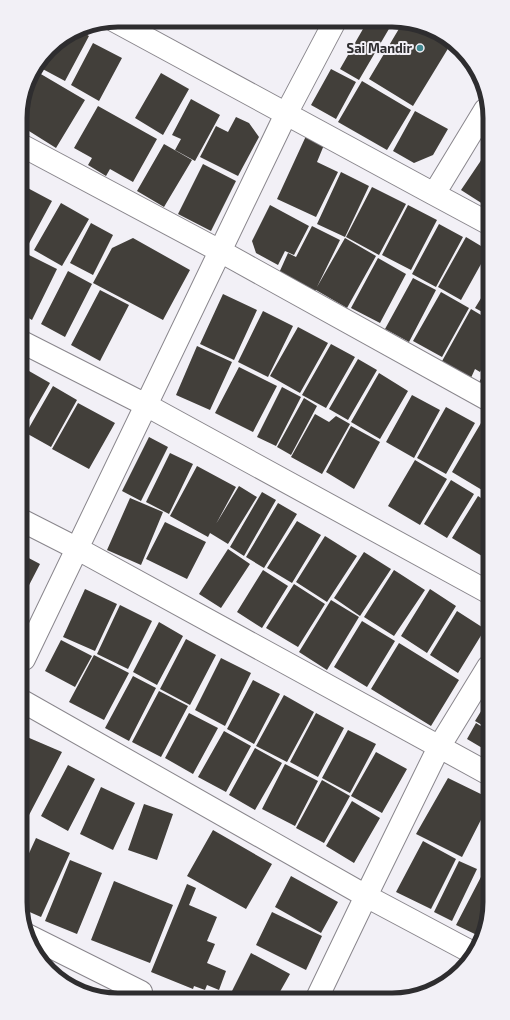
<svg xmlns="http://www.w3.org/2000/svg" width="510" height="1020" font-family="'Exo 2',sans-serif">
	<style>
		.building { fill: #423f3a }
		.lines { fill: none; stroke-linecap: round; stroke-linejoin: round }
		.minor-casing { stroke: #89868c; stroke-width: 24 }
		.minor { stroke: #fff; stroke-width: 22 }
		.poi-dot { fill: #428992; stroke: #f2f0f6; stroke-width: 1.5 }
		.labels { text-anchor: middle; stroke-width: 4; stroke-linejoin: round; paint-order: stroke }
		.poi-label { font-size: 13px; font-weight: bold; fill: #2e2d2f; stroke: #f2f0f6; text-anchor: end }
		.rim { fill: none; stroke: #2e2d2f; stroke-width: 5 }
	</style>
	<rect width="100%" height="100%" fill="#f2f0f6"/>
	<path class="building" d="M367 22H393L359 80 340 69Z
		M403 22H411L452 42 413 106 369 79Z
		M77 29 89 36 65 81 37 66 53 45Z
		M93 43 122 58 99 101 71 85Z
		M331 69 356 82 336 119 311 105Z
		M34 70 85 100 56 148 21 126V106L30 75Z
		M161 73 189 89 163 135 135 118Z
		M362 81 411 110 387 150 338 122Z
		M191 99 220 115 195 161 175 150 181 139 172 135Z
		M98 106 157 139 133 182 110 169 106 176 88 165 92 158 74 148Z
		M415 111 448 129 433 155 414 163 393 151Z
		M236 117 249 123 259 137 238 176 200 157 216 126 228 132Z
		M306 136 324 145 317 162 338 172 316 217 277 199Z
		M164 144 192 160 164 207 137 191Z
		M484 156 485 157 486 206 461 190Z
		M203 164 236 181 211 231 178 214Z
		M341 172 369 186 345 237 317 224Z
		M22 185 52 201 26 249 22 246Z
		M372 187 406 204 379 255 346 237Z
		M61 203 89 219 62 266 34 250Z
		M270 205 309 226 294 255 285 251 278 265 256 253 252 241Z
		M408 205 437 220 411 270 382 255Z
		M91 223 113 235 93 275 70 263Z
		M439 224 463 237 436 287 412 274Z
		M312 226 340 240 317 287 345 238 376 256 347 308 316 290 315 291 279 273 288 253 296 257Z
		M466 237 486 249V255L461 300 438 287Z
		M133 238 190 270 163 320 93 283 112 248Z
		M29 255 57 269 32 320 22 314V269Z
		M378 258 406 274 380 323 351 308Z
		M68 271 92 284 65 337 41 324Z
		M413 278 436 290 409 342 385 329Z
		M100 290 129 305 100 361 71 345Z
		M486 290V314L475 308Z
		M441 292 469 308 442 357 413 341Z
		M223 294 257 310 234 360 200 344Z
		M471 309 486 318V360L480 372 475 369 470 380 441 363Z
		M263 311 293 326 268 377 238 362Z
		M298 327 328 343 300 393 270 376Z
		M331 344 355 357 326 408 302 395Z
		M197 346 232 362 210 410 176 395Z
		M358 359 377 370 348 420 329 409Z
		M22 367 50 383 23 430 22 402Z
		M239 367 277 386 253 432 215 413Z
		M487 368V391L477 386Z
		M379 373 408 391 380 439 351 422Z
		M53 386 77 400 51 447 26 433Z
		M282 387 301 397 276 446 257 437Z
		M412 395 440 410 414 458 386 442Z
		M304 398 317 406 291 455 277 447Z
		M78 403 115 423 89 469 52 449Z
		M446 407 475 423 446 474 417 458Z
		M315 414 329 422 336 416 350 424 322 474 291 457Z
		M481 423 487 426V481L482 490 452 472Z
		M351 426 380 442 354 489 326 472Z
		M149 437 168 447 141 501 122 491Z
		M170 453 193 464 169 514 146 502Z
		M415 460 447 479 420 525 388 506Z
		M197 466 236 487 216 524 239 486 257 497 228 544 210 533 208 537 170 516Z
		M451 480 474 494 447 538 424 524Z
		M262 492 276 500 244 556 230 547Z
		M478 496 487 502 488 546 482 556 452 538Z
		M130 498 163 512 141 565 107 550Z
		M278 503 297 514 264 568 246 557Z
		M297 521 321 535 292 583 267 568Z
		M165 522 206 542 187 579 146 559Z
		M325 536 357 556 327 602 296 582Z
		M228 549 250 564 221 608 199 594Z
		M364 552 391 569 360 616 334 598Z
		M23 555 40 564 26 591 23 590Z
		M488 558V571L482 567Z
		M263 570 288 586 262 628 237 612Z
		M394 570 425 590 394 636 364 617Z
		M294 584 325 604 298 647 266 628Z
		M85 589 117 604 95 651 63 637Z
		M430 589 456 606 427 653 401 636Z
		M331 600 359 617 327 670 299 652Z
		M120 605 152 621 128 669 97 654Z
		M457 611 485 629 458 673 430 655Z
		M362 621 395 641 367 687 334 667Z
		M159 622 183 636 157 685 133 672Z
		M186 639 216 655 190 705 160 689Z
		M61 640 92 656 75 687 45 671Z
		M399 643 459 680 431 726 371 689Z
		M94 655 129 673 104 720 69 702Z
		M221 658 251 673 225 726 195 710Z
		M133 676 156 688 129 741 105 728Z
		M253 680 280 694 254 744 227 729Z
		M159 691 188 706 161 757 132 742Z
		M284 695 314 712 287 762 256 746Z
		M486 703H489V729L475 721Z
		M189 713 218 728 193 774 165 758Z
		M316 713 344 728 318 777 290 762Z
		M476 723 489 731V752L467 739Z
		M348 730 376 744 350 793 322 778Z
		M224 731 251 746 226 792 198 777Z
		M27 737 62 752 28 817 25 815 24 742Z
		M255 748 282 763 255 810 229 795Z
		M376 752 407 769 382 813 351 796Z
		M285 764 318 781 295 826 262 809Z
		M68 765 95 779 68 831 41 816Z
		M448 778 489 798V804L462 857 416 834Z
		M322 780 350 796 324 843 296 828Z
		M101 787 135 803 113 850 80 834Z
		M352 801 380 818 354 863 326 846Z
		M144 804 173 814 157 860 128 850Z
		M213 830 272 864 246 909 187 876Z
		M36 838 70 853 41 917 25 910V862Z
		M423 841 456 859 431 909 396 892Z
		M70 860 102 873 77 934 45 921Z
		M459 861 477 869 452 921 434 912Z
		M483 873 490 876V908L479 936 456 925Z
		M291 876 338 902 321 933 275 907Z
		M114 881 173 905 150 963 91 940Z
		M187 884 196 888 189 905 217 917 207 941 215 944 207 963 226 971 219 990 207 985 205 990 194 986 193 989 151 972Z
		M272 912 322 936 306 970 256 945Z
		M251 953 290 974 277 997H229Z"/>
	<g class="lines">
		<defs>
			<path id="minor" d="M115 21 434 194 485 110
				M21 145 220 251 487 399
				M434 194 486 222
				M22 342 146 405 488 592
				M23 521 78 549 489 774
				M24 659 286 114 335 21
				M24 702 366 896 473 953
				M25 934 141 992 138 999
				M318 996 366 896 439 747 488 667"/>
		</defs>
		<use href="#minor" class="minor-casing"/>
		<use href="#minor" class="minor"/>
	</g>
	<circle class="poi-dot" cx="420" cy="48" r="4"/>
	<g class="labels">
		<g class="poi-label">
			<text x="412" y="53">Sai Mandir</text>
		</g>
	</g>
	<path d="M0 0H510V1020H0ZM118 27H392A91 91 0 0 1 483 118V902A91 91 0 0 1 392 993H118A91 91 0 0 1 27 902V118A91 91 0 0 1 118 27Z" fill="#f2f0f6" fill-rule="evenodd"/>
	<path class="rim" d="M118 27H392A91 91 0 0 1 483 118V902A91 91 0 0 1 392 993H118A91 91 0 0 1 27 902V118A91 91 0 0 1 118 27Z"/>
</svg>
